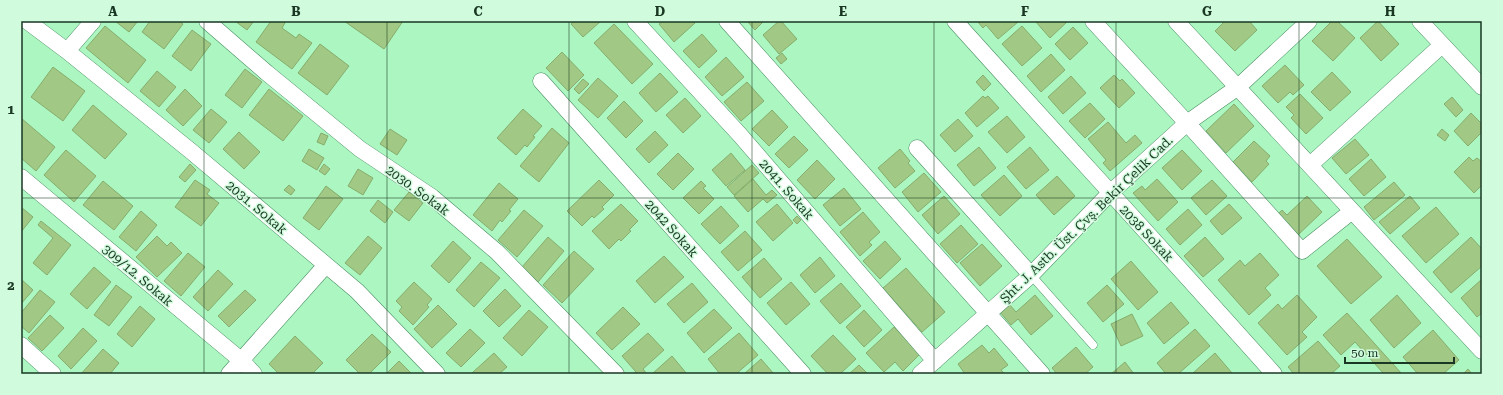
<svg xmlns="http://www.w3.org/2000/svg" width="1503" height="395" font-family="'Roboto Serif',serif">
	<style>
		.building { fill: #a1c985; stroke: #86ad6b }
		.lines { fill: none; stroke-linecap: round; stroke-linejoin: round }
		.service-casing { stroke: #488f61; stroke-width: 9 }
		.minor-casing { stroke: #488f61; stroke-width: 17 }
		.service { stroke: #fff; stroke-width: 8 }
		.minor { stroke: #fff; stroke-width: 16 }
		.grid { fill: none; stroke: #193723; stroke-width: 1; stroke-opacity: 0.55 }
		.labels { text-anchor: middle; stroke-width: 3; stroke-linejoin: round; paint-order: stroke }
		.street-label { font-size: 13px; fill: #193723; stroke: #d0fbdc }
		.neatline { fill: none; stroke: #193723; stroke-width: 1.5 }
		.grid-label { font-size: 13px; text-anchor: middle; font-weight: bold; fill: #193723 }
	</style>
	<rect width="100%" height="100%" fill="#acf6c2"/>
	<path class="building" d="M115 21H138L129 32Z
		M150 21H179L183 24 164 49 142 32Z
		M235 21H254L247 30Z
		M271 21H282L285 23 282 28 296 38 299 34 312 43 292 69 256 42Z
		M344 21H403L384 49Z
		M574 21H601L583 37 571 24Z
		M663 21H693L695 23 674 42 659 24Z
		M747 21H764L755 30Z
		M779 21H781L797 39 779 54 763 35Z
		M977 21H1017L1018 22 998 39 986 25 983 28Z
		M1035 21H1068L1050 38Z
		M1225 21H1249L1257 30 1235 51 1215 31Z
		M1332 21H1337L1355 38 1333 61 1312 41Z
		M1378 21 1399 44 1381 61 1360 38Z
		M614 24 653 64 632 84 594 43Z
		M105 26 146 60 128 83 86 48Z
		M1022 26 1042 48 1022 66 1002 44Z
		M1073 27 1088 43 1070 60 1055 44Z
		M192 30 211 44 191 71 172 56Z
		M702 34 717 51 699 68 683 51Z
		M320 44 349 66 327 95 298 73Z
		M562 52 584 75 568 91 546 68Z
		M782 53 787 59 781 64 776 58Z
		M1051 54 1065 70 1041 92 1027 76Z
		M726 57 744 77 722 96 705 77Z
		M1285 65 1304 85 1293 95 1290 92 1278 103 1262 86Z
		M53 67 85 91 63 121 31 97Z
		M245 69 262 82 242 108 225 95Z
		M157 71 176 87 159 107 140 91Z
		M1332 72 1351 92 1330 111 1311 92Z
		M660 73 678 92 656 112 639 93Z
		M983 75 991 84 984 91 976 82Z
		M1114 75 1120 81 1122 79 1135 93 1119 108 1100 88Z
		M1071 76 1086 93 1063 114 1048 97Z
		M598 78 618 96 598 118 578 100Z
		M583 79 589 84 579 94 574 89Z
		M747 82 764 101 741 121 724 102Z
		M185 89 202 106 183 126 166 110Z
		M269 89 303 116 283 141 249 115Z
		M1300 94 1323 118 1306 134 1291 118 1294 115 1286 107Z
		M983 96 985 98 988 96 999 108 977 127 965 113Z
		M1452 97 1463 110 1456 117 1444 104Z
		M685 98 701 116 683 133 666 115Z
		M624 101 643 121 626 138 607 118Z
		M1090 103 1105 119 1085 138 1069 121Z
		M1234 104 1254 126 1226 153 1206 131Z
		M93 105 127 134 105 159 72 130Z
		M211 109 227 122 209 143 193 130Z
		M523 109 542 126 533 136 535 137 527 147 525 145 516 155 497 138Z
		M772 110 788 127 769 146 752 129Z
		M1471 113 1482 124V132L1468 146 1454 131Z
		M1007 116 1025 137 1007 153 988 132Z
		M21 118 55 147 36 171 21 158Z
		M958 119 973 136 955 152 940 135Z
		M1108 122 1126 143 1135 135 1142 143 1110 171 1103 163 1106 160 1088 139Z
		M552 128 569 143 539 182 520 166Z
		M390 129 407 140 397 155 380 144Z
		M1442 129 1449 135 1445 141 1437 135Z
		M655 131 668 145 649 163 636 149Z
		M239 132 260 152 244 169 223 149Z
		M321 133 328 136 324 145 317 142Z
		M794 136 808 150 789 168 775 154Z
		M1355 139 1369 155 1346 174 1332 158Z
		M1254 141 1270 156 1266 161 1269 164 1252 182 1233 162Z
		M979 147 996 168 974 186 957 165Z
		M1030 147 1049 170 1026 189 1007 167Z
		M309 149 324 158 317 170 302 161Z
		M900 149 910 161 908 163 915 171 895 188 878 168Z
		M66 150 96 176 74 202 44 175Z
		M1182 150 1202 171 1182 190 1162 168Z
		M678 153 694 169 673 190 657 174Z
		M731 153 745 170 726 186 712 170Z
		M1469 157 1473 161 1477 158 1482 162V185L1474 193 1454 172Z
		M1371 159 1386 177 1364 196 1349 179Z
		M817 160 835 179 815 199 797 180Z
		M190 164 196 170 185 182 179 177Z
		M324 164 330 169 325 175 319 171Z
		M752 165 759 173 734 195 727 187Z
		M358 169 373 178 363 195 348 186Z
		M924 173 941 192 918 212 902 192Z
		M1004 175 1022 196 1000 216 981 195Z
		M1057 176 1075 196 1054 215 1036 195Z
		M753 179 766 195 772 190 777 195 767 203 763 199 748 212 734 196Z
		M1157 179 1178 202 1158 221 1133 193 1142 186 1145 190Z
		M195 180 210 190 207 194 219 203 201 226 175 207Z
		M599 180 614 195 602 207 604 209 594 218 592 216 582 226 567 211Z
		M1212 180 1227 196 1206 215 1191 198Z
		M103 181 133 206 114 230 83 205Z
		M701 181 706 186 703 188 714 199 699 214 683 198Z
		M1394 182 1405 195 1374 220 1364 207Z
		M499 183 518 199 509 210 511 211 502 222 500 220 492 231 473 215Z
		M289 185 295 190 291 195 284 190Z
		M326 186 343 199 319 230 303 218Z
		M844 188 861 209 840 226 823 205Z
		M409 192 423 203 409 221 394 210Z
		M944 196 960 214 938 234 922 215Z
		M1307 196 1322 212 1298 235 1278 214 1282 210 1287 215Z
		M1410 196 1420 208 1390 234 1379 222Z
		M378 200 393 212 385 223 370 211Z
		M621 204 638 221 629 230 631 231 621 241 619 239 609 249 592 231Z
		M777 204 793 223 773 241 756 222Z
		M1229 204 1242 218 1222 235 1210 221Z
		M721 206 739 226 720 244 701 224Z
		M21 207 33 217 21 232Z
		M1436 207 1459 234 1426 263 1402 236Z
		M1188 209 1202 225 1180 245 1166 229Z
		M524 210 543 226 517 257 498 240Z
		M141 211 157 225 136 251 119 237Z
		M863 212 880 232 869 242 872 245 860 256 840 232Z
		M797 216 801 220 797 224 793 220Z
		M41 221 71 245 47 275 33 263 53 238 38 225Z
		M961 225 978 244 957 263 940 244Z
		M745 231 762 250 738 271 721 252Z
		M157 236 167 246 171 242 182 253 157 277 136 257Z
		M368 236 382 248 360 275 345 263Z
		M548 237 564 251 538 282 522 267Z
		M1205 237 1224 259 1203 277 1184 256Z
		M1471 237 1482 249V266L1451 293 1433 272Z
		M1347 239 1382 277 1351 304 1317 266Z
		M453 241 471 258 449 283 431 266Z
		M885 241 901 259 880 279 863 261Z
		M982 244 1002 266 980 286 960 263Z
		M574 251 594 269 562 303 543 285Z
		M188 253 205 267 181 296 164 281Z
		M1260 253 1279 275 1265 288 1271 295 1249 315 1218 280 1240 260 1245 266Z
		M664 256 684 277 655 303 636 281Z
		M820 257 835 276 815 293 800 275Z
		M764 258 782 279 760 298 742 277Z
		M1131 261 1158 292 1138 310 1111 279Z
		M481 262 500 278 474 307 456 290Z
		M94 267 111 282 87 309 70 294Z
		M906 268 945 312 922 332 883 288Z
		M218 270 233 284 208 311 193 297Z
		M21 279 33 290 21 304Z
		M1482 279V313L1477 317 1461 298Z
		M414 282 432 299 427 305 429 307 413 325 399 311 402 307 396 301Z
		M791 282 810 304 786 325 767 303Z
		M692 283 708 302 684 323 667 304Z
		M841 283 861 306 840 324 820 301Z
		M116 285 132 297 109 326 94 315Z
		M1107 285 1124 304 1103 322 1087 303Z
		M505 289 521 306 499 327 483 311Z
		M40 290 55 302 29 333 21 326V313Z
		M245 290 256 300 229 327 218 316Z
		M1035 295 1053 316 1031 335 1018 319 1011 325 1000 312 1009 304 1016 312Z
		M1297 295 1317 317 1302 332 1307 337 1287 355 1258 323 1278 304 1282 309Z
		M1397 295 1421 323 1394 348 1370 320Z
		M1171 302 1189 323 1164 344 1147 323Z
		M438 305 457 324 432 348 414 329Z
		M140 306 155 319 132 347 117 334Z
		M623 307 640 324 612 350 596 333Z
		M714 309 732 328 704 353 687 333Z
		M529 310 548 327 522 356 503 338Z
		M864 310 882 330 864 347 846 327Z
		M1347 313 1402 374H1384L1355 342 1341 355 1323 335Z
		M1132 314 1143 336 1121 346 1111 324Z
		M50 315 64 328 42 351 28 338Z
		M894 327 920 354 903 371 895 362 884 372 866 353Z
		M83 328 97 341 71 369 58 356Z
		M470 329 485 343 461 367 446 353Z
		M1195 329 1210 346 1178 374H1166L1157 363Z
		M1433 330 1459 360 1443 374H1418L1403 357Z
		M648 333 664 350 643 369 647 374H633L636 372 622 356Z
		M739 333 758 355 736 374H720L708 359Z
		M372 334 391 352 369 374H360L346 360Z
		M833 335 856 359 840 374H828L811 356Z
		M295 336 323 363 312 374H279L269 364Z
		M1318 341 1340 366 1331 374H1294L1288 367Z
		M982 345 989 353 994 348 1008 365 1001 370 1005 374H965L958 364Z
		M1076 347 1093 367 1085 374H1057L1052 368Z
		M103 349 119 363 110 374H81Z
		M494 353 507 367 499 374H473L472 373Z
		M1215 353 1232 373 1231 374H1192Z
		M672 356 687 374H652Z
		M761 359 774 374H744Z
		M399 361 412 374H386Z
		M1125 362 1134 374H1111Z
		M859 365 868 374H849Z
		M1468 369 1472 374H1463Z"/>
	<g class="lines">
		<defs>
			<path id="service" d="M1031 275 1093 345"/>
			<path id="minor" d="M27 21 67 51 192 152 357 291 437 374
				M207 21 267 73 360 149 432 197 497 252 616 374
				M635 21 740 135 935 361
				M727 21 1042 374
				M955 21C1061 139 1169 256 1274 374
				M1093 21 1187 123 1302 251 1352 211
				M1176 21 1482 351
				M1420 21 1482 87
				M67 51 93 21
				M541 81 803 374
				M917 148 1031 275
				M1310 165 1442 45
				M21 177 242 361 254 374
				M21 345 53 374
				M229 374 326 265
				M920 374 1031 275 1110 193 1187 123 1238 87 1309 21"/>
		</defs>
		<use href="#service" class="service-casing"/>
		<use href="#minor" class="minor-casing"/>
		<use href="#service" class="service"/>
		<use href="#minor" class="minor"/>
	</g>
	<path class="grid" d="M204 21V374M387 21V374M569 21V374M752 21V374M934 21V374M1116 21V374M1299 21V374M21 198H1482"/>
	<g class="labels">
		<g class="street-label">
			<text transform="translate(787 189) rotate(49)" y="5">2041. Sokak</text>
			<text transform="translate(418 190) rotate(36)" y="5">2030. Sokak</text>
			<text transform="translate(257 207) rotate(40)" y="5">2031. Sokak</text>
			<text transform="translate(1086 219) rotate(-44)" y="5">Şht. J. Astb. Üst. Çvş. Bekir Çelik Cad.</text>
			<text transform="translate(672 228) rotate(48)" y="5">2042 Sokak</text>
			<text transform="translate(1147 233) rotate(47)" y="5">2038 Sokak</text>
			<text transform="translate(138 275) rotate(40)" y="5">309/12. Sokak</text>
		</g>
	</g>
	<rect width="1503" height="395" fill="none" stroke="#d0fbdc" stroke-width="44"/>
	<path d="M1345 357v6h109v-6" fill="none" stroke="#193723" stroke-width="2"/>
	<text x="1351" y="357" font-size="12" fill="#193723" stroke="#d0fbdc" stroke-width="3" paint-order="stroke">50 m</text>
	<rect x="22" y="22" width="1459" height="351" class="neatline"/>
	<g class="grid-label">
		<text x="113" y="16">A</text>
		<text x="296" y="16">B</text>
		<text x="478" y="16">C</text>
		<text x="660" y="16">D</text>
		<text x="843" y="16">E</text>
		<text x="1025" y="16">F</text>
		<text x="1207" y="16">G</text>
		<text x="1390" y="16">H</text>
		<text x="11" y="114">1</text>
		<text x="11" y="290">2</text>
	</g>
</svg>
